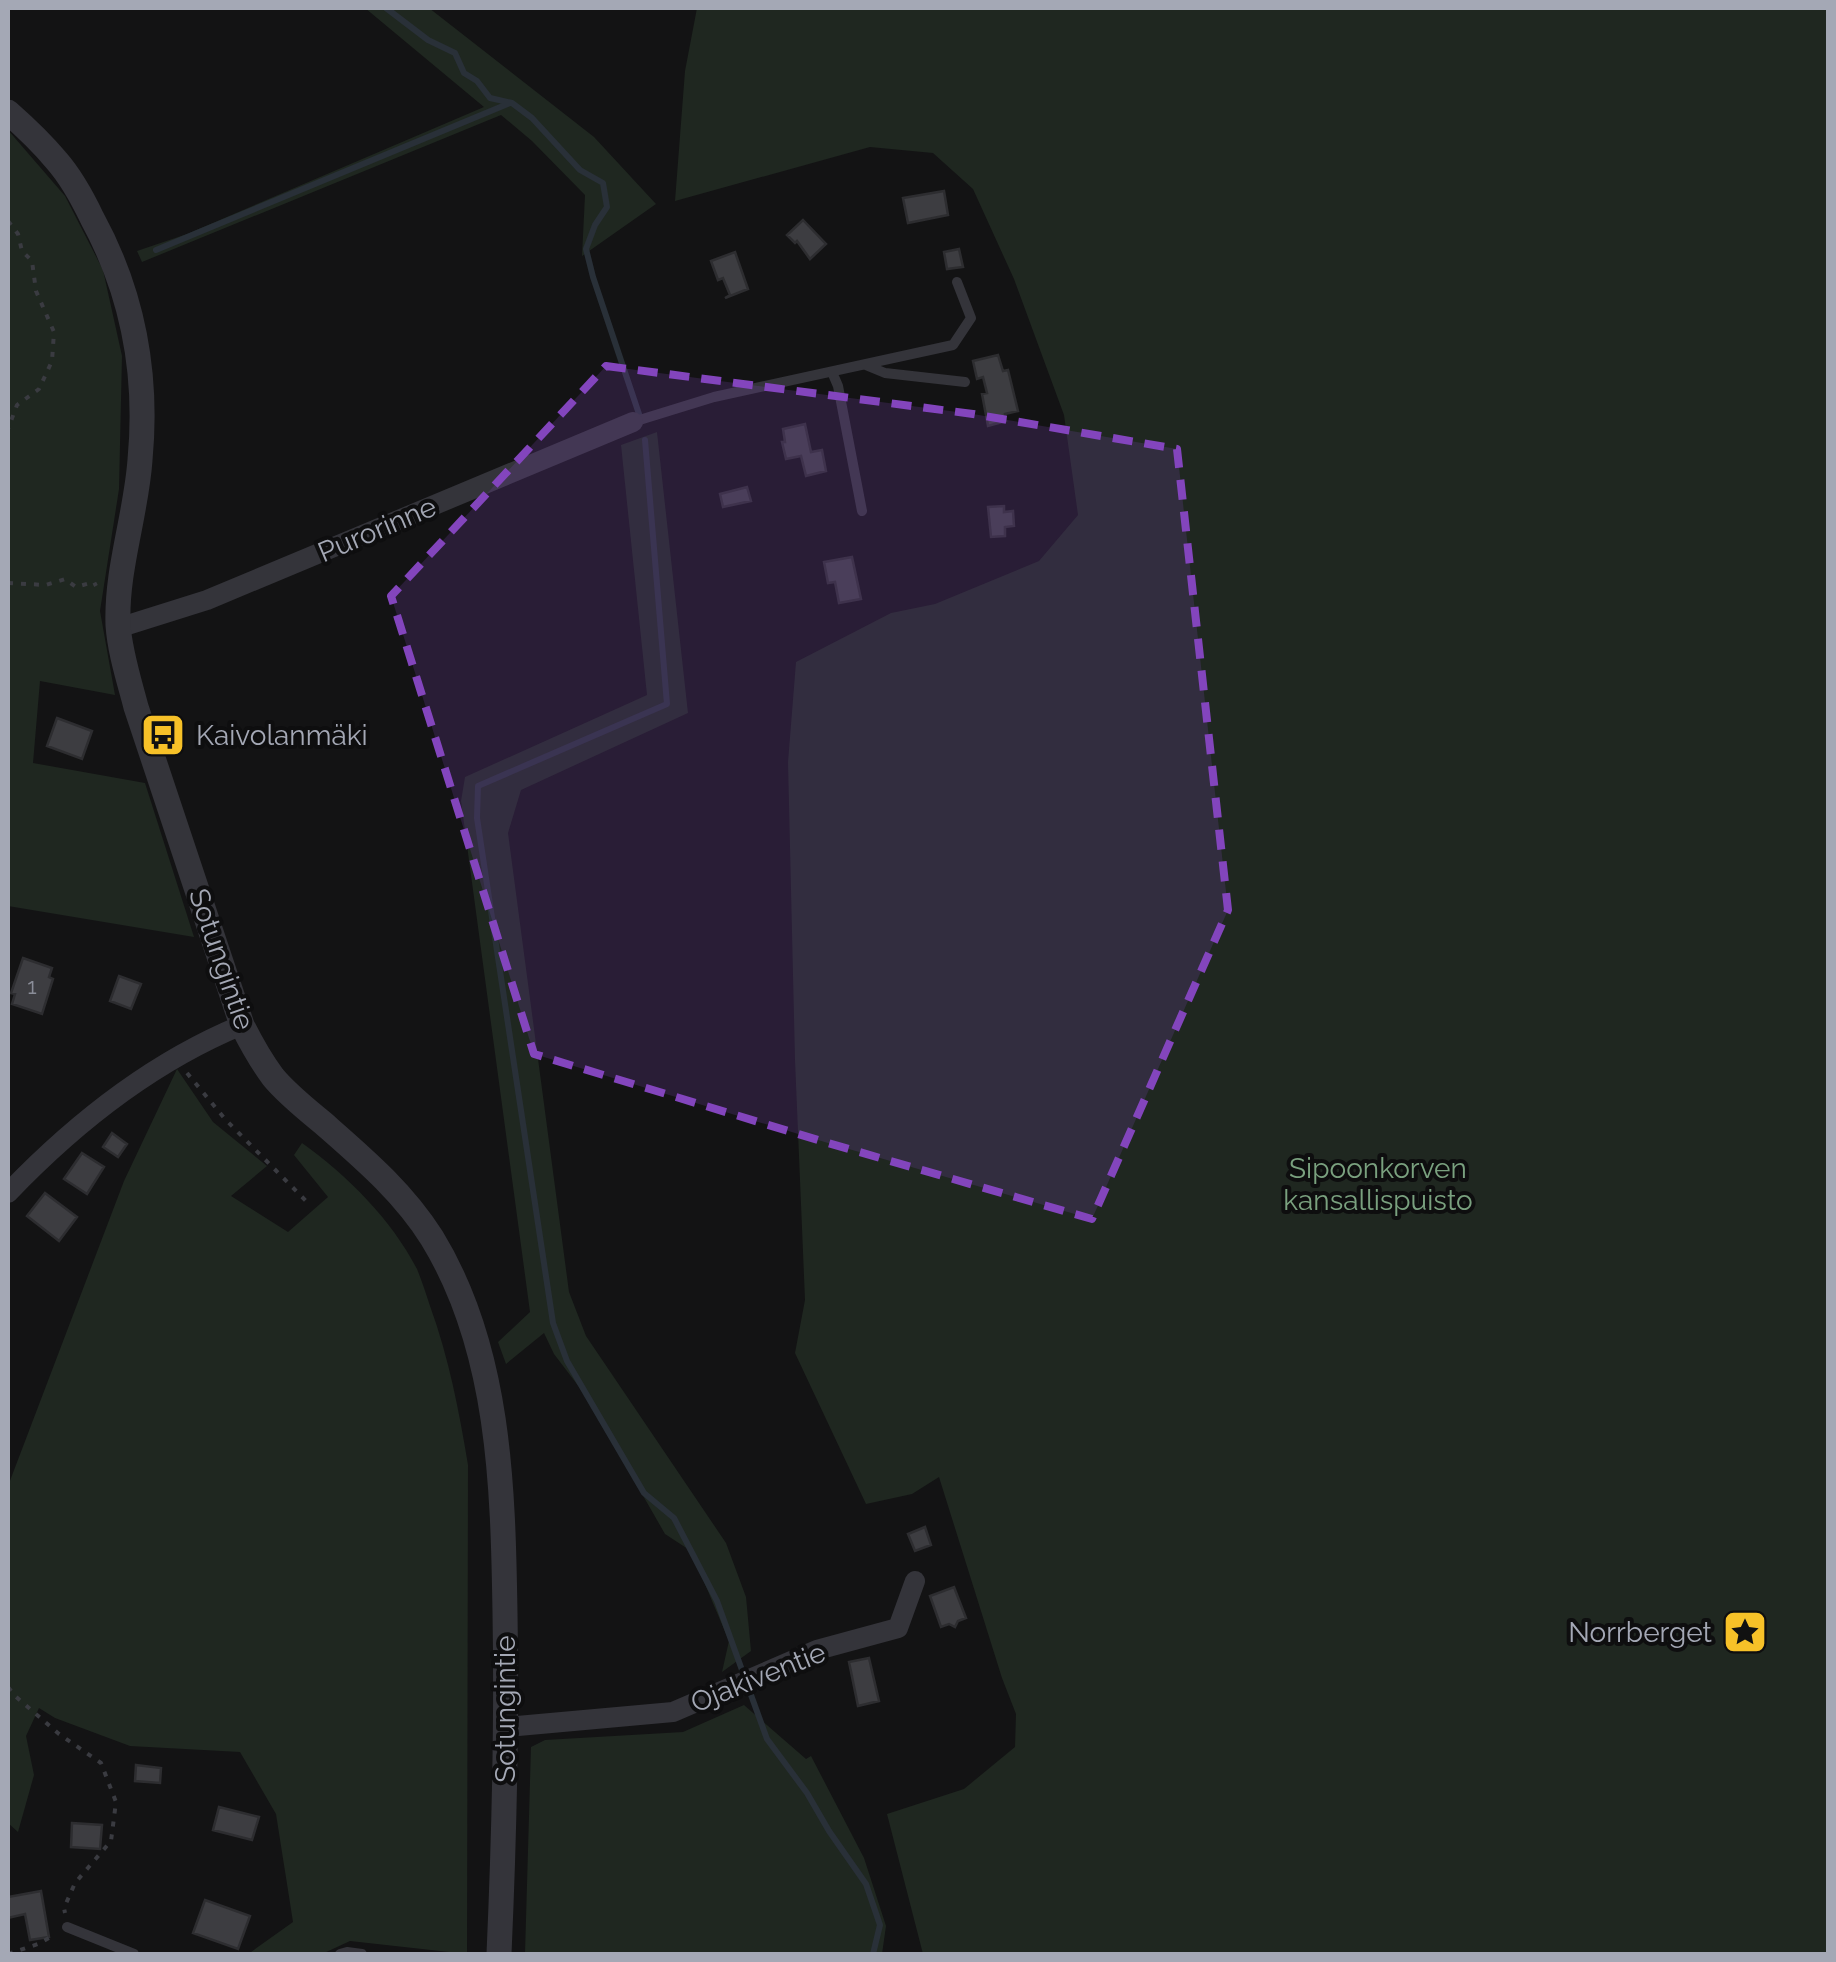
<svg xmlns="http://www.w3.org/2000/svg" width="1836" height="1962" font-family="Raleway,sans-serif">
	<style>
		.green { fill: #1f2720 }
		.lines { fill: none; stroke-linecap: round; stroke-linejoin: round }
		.stream { stroke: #293038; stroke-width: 6 }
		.building { fill: #3d3d41; stroke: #2d2d30; stroke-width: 2.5 }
		.path { stroke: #3a3b41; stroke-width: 4; stroke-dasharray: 5 8; stroke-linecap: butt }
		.service { stroke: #34343a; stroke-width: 10 }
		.minor { stroke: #34343a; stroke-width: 20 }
		.tertiary { stroke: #34343a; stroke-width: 25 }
		.marked { fill: #8345bd; fill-opacity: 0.2; stroke: #8345bd; stroke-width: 8; stroke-dasharray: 20 12; stroke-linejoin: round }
		.labels { text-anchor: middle; stroke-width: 8; stroke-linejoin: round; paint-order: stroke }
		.number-label { font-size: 22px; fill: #8a8d98 }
		.street-label { font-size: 28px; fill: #a4a8b5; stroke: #0e0e0f }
		.poi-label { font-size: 28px; fill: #a4a8b5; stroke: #0e0e0f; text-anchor: start }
		.park-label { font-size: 28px; fill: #7aa17f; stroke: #0e0e0f }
	</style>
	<rect width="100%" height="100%" fill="#131314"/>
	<path class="green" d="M365 8H429L594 137 656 204 582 256 585 195 532 141 501 115 142 262 137 251 187 234 484 107Z
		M697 8H1828V1954H923L887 1814 964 1789 1015 1747 1016 1714 1002 1678 939 1477 912 1494 866 1504 795 1353 805 1300 795 1060 788 762 796 662 891 613 935 604 1039 561 1078 515 1064 415 1014 279 973 189 933 153 870 147 675 201 685 71Z
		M8 130 65 196 103 270 122 356 119 489 100 611 115 695 40 681 33 763 145 783 194 937 8 906Z
		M657 432 688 713 521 790 508 833 569 1292 586 1336 726 1543 746 1597 751 1651 722 1672 729 1641 691 1551 665 1534 586 1396 554 1354 544 1333 506 1364 498 1342 530 1312 461 801 465 777 647 695 621 445Z
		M177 1069 213 1122 267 1166 231 1196 288 1232 328 1197 294 1155 302 1143C348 1176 391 1219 417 1269 422 1281 426 1294 430 1306 449 1358 459 1411 468 1465L467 1954 350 1941 322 1954H252L251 1952 293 1922 276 1814 240 1752 130 1746 55 1718 39 1708 26 1736 34 1775 18 1832 8 1823V1486L124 1181Z
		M744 1705 806 1759 811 1756 864 1858 886 1926 882 1954H525L531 1747 545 1740 683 1732Z"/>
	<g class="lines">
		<path class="stream" d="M386 8 428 40 455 53 464 73 477 81 490 98 512 103 532 118 580 170 603 183 607 207 595 225 586 249 593 277 639 414
			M156 250 510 103
			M645 440 667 704 478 786 477 818 553 1323 567 1361 644 1493 674 1518 717 1601 767 1739 807 1793 829 1831 866 1884 880 1925 873 1954"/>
	</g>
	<path class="building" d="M944 191 948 215 908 223 903 198Z
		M803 220 826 244 810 259 797 241 795 243 787 235Z
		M959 249 963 267 947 269 944 252Z
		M735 252 748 289 725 298 730 295 723 278 718 280 711 261Z
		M998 355 1003 371 1008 370 1018 411 1005 414 1006 421 988 426 982 394 987 393 983 377 977 379 973 361Z
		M805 424 811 452 822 450 826 471 806 476 801 456 786 459 782 442H785L783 429Z
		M747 487 751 501 723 507 720 494Z
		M1004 506V512L1013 511 1014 526 1005 527V536L991 537 988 507Z
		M852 557 861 599 839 603 835 582 828 583 824 562Z
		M57 718 92 731 82 759 47 746Z
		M23 958 52 968 49 977 53 979 42 1014 12 1004 15 994 11 993Z
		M119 976 141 984 131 1009 110 1001Z
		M112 1133 127 1144 118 1157 103 1147Z
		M82 1153 104 1167 87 1194 64 1179Z
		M45 1193 77 1217 59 1241 27 1216Z
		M925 1527 931 1545 915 1551 908 1534Z
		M954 1587 966 1618 958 1621 955 1627 949 1624 941 1627 930 1596Z
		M869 1658 879 1701 858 1706 849 1662Z
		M136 1765 161 1768 160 1783 135 1781Z
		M219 1807 259 1817 252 1840 213 1830Z
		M72 1823 102 1825 100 1849 71 1847Z
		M41 1891 49 1937 30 1940 25 1914 8 1918V1897Z
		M205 1900 250 1916 238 1949 193 1933Z"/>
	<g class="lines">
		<path class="path" d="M8 221 18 234 22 251 32 261 36 291 54 332 52 361 39 389 17 405 8 429
			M8 583 46 585 65 579 76 587 94 582 96 586
			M187 1073 225 1119 309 1204
			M8 1687 15 1696 59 1734 101 1763 116 1802 111 1841 75 1883 64 1908 65 1913
			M8 1954 38 1944 54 1935"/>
		<path class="service" d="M868 366 885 373 965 382
			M832 372 838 386 862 511
			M633 422 714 397 953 345 971 318 957 282
			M67 1927 134 1954
			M340 1954 347 1952 362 1954"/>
		<path class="minor" d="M118 628 207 600 633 422
			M8 1193C75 1123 152 1062 242 1025
			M507 1727 673 1712 817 1650 898 1628 915 1581"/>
		<path class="tertiary" d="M8 112C25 127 41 142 56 160 71 177 82 197 92 218 133 293 148 375 140 460 136 516 116 569 118 625 120 653 129 680 136 707L242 1025C251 1043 261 1061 273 1077 287 1094 306 1109 323 1123 364 1159 403 1192 432 1238 500 1349 503 1487 505 1613 507 1727 504 1841 499 1954"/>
	</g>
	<path class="marked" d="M606 366 973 414 1177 449 1228 910 1092 1219 828 1143 534 1054 391 596Z"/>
	<defs>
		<symbol id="bus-square" viewBox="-11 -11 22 22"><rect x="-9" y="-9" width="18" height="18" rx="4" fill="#f7c128" stroke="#0e0e0f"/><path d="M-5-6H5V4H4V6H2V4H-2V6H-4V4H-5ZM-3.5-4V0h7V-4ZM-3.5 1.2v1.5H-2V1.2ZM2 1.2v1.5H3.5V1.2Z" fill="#111"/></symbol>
		<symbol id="sight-square" viewBox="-11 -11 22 22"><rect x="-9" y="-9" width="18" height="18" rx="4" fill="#f7c128" stroke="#0e0e0f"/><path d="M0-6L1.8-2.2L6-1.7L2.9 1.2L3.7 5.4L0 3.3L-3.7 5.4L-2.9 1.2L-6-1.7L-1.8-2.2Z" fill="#111"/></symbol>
	</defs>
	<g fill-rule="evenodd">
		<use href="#bus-square" x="138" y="710" width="50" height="50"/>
		<use href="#sight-square" x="1720" y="1607" width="50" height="50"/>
	</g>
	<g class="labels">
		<g class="number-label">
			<text x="32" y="994">1</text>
		</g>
		<g class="street-label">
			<text transform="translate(377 529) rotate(-23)" y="10">Purorinne</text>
			<text transform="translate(222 959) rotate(71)" y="10">Sotungintie</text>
			<text transform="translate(758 1677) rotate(-22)" y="10">Ojakiventie</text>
			<text transform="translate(505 1709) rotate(-90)" y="10">Sotungintie</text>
		</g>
		<g class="poi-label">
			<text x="196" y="745">Kaivolanmäki</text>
			<text x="1712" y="1642" text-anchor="end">Norrberget</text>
		</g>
		<g class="park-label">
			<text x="1378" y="1178">Sipoonkorven<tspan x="1378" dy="32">kansallispuisto</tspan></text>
		</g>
	</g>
	<rect width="1836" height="1962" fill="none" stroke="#a4a8b5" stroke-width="20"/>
</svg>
